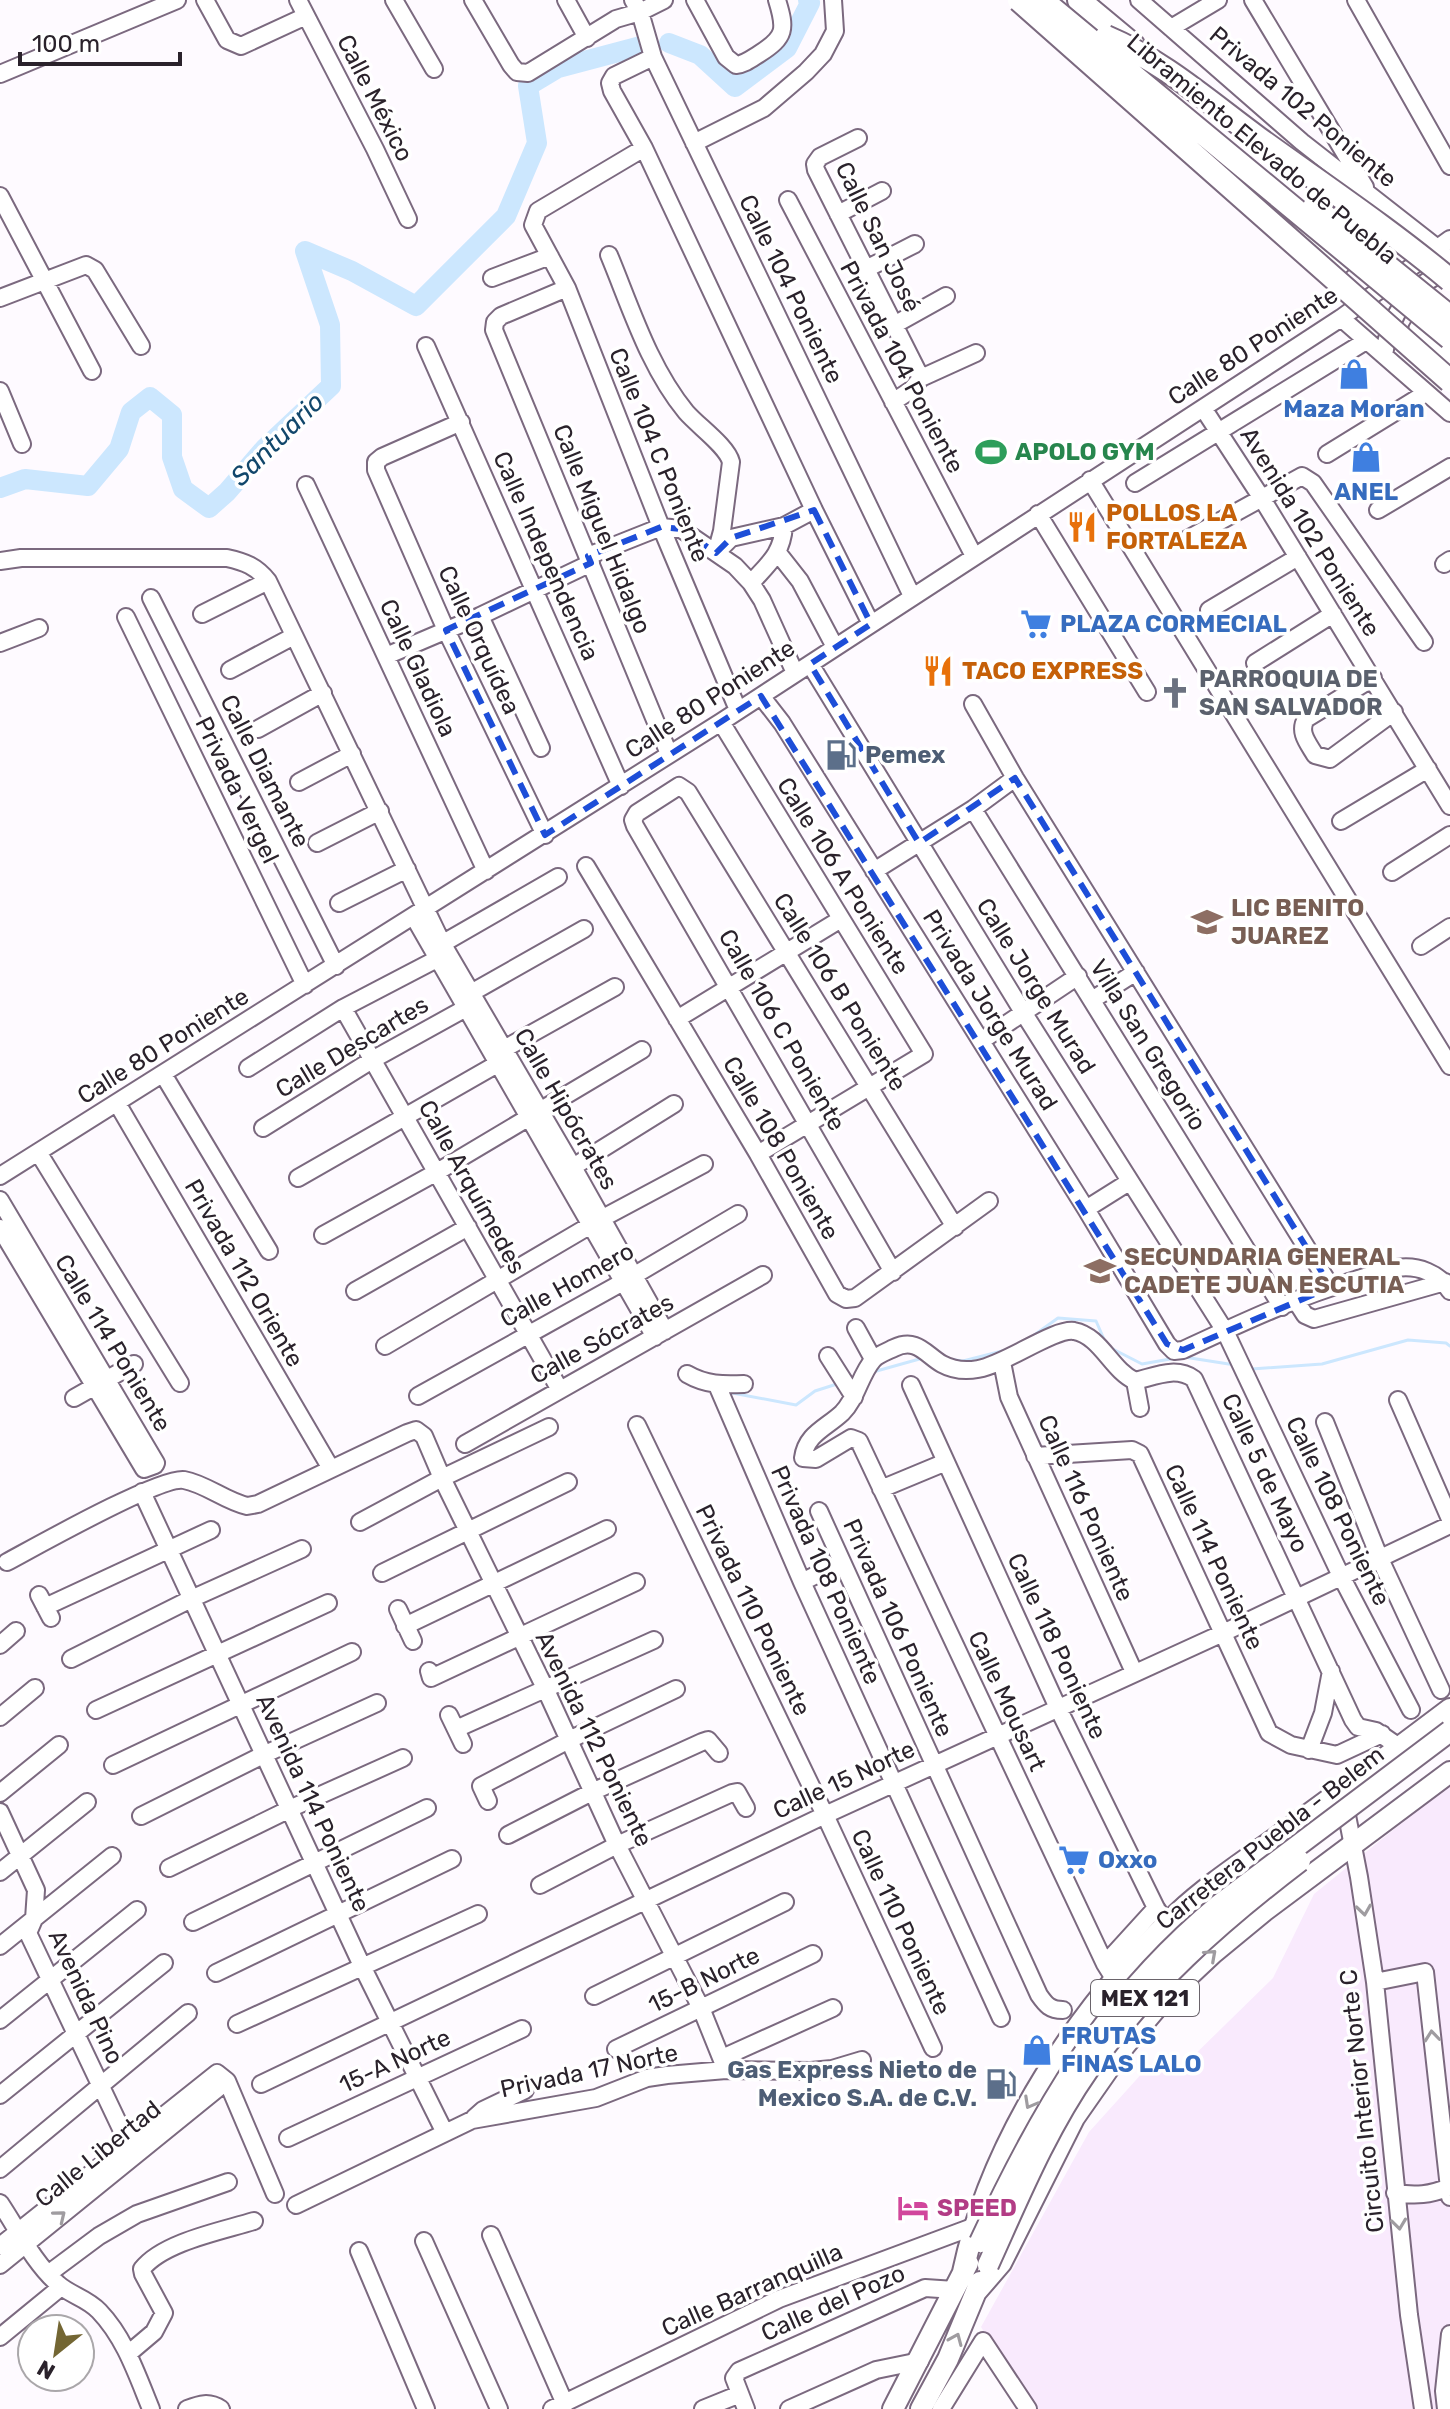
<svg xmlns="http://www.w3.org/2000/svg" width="1450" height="2409" font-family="Rubik,sans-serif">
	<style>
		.built { fill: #f9eafd }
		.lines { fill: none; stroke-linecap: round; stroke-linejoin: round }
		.stream { stroke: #cce7fe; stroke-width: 3 }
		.river { stroke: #cce7fe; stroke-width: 20 }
		.minor-casing { stroke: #7b697f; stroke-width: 20 }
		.major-casing { stroke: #7b697f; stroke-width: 24 }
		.highway-casing { stroke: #7b697f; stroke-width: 26 }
		.minor { stroke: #fff; stroke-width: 16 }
		.major { stroke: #fff; stroke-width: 20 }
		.highway { stroke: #fff; stroke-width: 22 }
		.major-bridge-casing { stroke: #7b697f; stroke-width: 24; stroke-linecap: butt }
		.highway-bridge-casing { stroke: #7b697f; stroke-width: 26; stroke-linecap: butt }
		.major-bridge { stroke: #fff; stroke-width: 20 }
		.highway-bridge { stroke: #fff; stroke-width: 22 }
		.oneway { stroke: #9f9ca0 }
		.marked { fill: none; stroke: #1d4ed8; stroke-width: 6; stroke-dasharray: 16 10; stroke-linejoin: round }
		.labels { text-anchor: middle; stroke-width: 7; stroke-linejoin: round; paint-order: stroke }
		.shield { fill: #fff; stroke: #6a646b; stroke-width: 2 }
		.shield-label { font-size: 22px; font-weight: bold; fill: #2a222b }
		.street-label { font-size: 24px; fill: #2a222b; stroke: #fff }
		.shop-label { font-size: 24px; font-weight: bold; fill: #366cbe; stroke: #fff; text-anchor: start }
		.leisure-label { font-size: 24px; font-weight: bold; fill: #27864d; stroke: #fff; text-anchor: start }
		.food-label { font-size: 24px; font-weight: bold; fill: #c56008; stroke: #fff; text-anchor: start }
		.worship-label { font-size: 24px; font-weight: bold; fill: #5b616d; stroke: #fff; text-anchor: start }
		.service-label { font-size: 24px; font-weight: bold; fill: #4e5e75; stroke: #fff; text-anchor: start }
		.education-label { font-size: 24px; font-weight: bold; fill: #785e54; stroke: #fff; text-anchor: start }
		.hotel-label { font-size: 24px; font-weight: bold; fill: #b23c85; stroke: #fff; text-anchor: start }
		.water-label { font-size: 26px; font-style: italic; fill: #11476b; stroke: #fff }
	</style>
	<rect width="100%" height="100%" fill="#fefaff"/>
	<path class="built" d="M1450 1784V2409H1034L981 2327 1089 2132 1145 2070 1178 2071 1273 1978 1314 1894Z"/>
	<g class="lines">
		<path class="stream" d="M1030 1338 1058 1318 1096 1321 1107 1346 1142 1364 1176 1358
			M1184 1357 1235 1365
			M947 1359 963 1361 1010 1349
			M1252 1369 1322 1364 1408 1340 1446 1343 1450 1346
			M873 1372 923 1358
			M727 1392 796 1405 815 1391 837 1384"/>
		<path class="river" d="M669 43 700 55 735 87 787 48 810 3 808 0
			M0 488 25 479 88 486 119 449 131 412 150 397 172 415V457L183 489 209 508 227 492 265 448 331 386 330 325 305 251 352 271 416 306 506 216 537 143 528 86 558 68 641 46"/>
		<defs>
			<path id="minor" d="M205 0 227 40 241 46 306 16
				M298 0 375 149 408 219
				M394 0 434 69
				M473 0 511 65 517 72 528 73 616 19 640 12 664 0
				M566 0 587 38
				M633 0 640 12 653 57 912 596
				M695 0 726 57 736 65C745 64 751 59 759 54 786 37 786 29 777 0
				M1139 0 1302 142 1450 258
				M1253 0 1365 187
				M1356 0 1450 166
				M1171 28 1218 0
				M653 57 614 76 610 83 612 91 644 148 814 510 871 624
				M0 74 177 0
				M858 138 820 157 815 164 816 170 921 378
				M694 143 764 108 806 72 823 54 835 31 833 0
				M644 148 538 211 533 225 567 288 661 527 738 710
				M0 196 92 371
				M788 200 974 556
				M838 214 882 191
				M609 255C631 308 649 367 686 412 698 426 727 446 731 462L722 531 716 553
				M866 269 915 244
				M492 278 550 256
				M567 288 501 316 495 322 494 330 669 754
				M0 298 86 265 95 270 141 346
				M1341 318 1450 413
				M894 325 946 296
				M426 346 621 786
				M1384 355C1389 315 1410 285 1448 271
				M0 391 22 444
				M893 402 911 390 921 378 976 353
				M1203 408 1261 497 1450 806
				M461 422 382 457 376 462V470L446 630 545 835
				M1327 454 1426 393
				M1090 480 1450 1066
				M1135 483 1366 341
				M306 485 486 871
				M1378 510 1450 467
				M1038 514 1147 692
				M1184 541 1302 476 1313 483 1424 642
				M718 551 731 538 784 526 814 510
				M778 553 800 581 835 647
				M588 556 661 527 681 529 735 566 751 583 762 600 795 673
				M0 561 21 558H227C245 562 256 566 268 581L442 943 573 1167 665 1331
				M1444 564 1450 560
				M751 583C769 563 782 554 784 526
				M151 598 336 966
				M1209 610 1298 557
				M202 614 268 581
				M480 616 541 748
				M126 617 305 985
				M0 643 39 628
				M386 656 480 616 591 563
				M1255 663 1333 614
				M810 664 1023 1012 1225 1331 1341 1576 1411 1710
				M230 670 294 636
				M1373 678 1306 719C1298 732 1308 743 1315 755L1330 759 1394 712
				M761 696 782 723 1086 1209 1167 1344 1174 1351 1183 1350C1239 1324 1296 1297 1355 1280 1369 1276 1383 1270 1397 1268 1418 1265 1439 1273 1450 1291
				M973 704 1015 778 1331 1287
				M721 722 924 1054 758 1154
				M258 729 323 693
				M299 782 352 754
				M973 809 1282 1307
				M1341 821 1428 769
				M317 843 380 811
				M586 866 758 1154 837 1294 846 1299 855 1298 989 1201
				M874 871 973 809 1015 778
				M1392 872 1450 835
				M339 903 407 869
				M414 917 655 1337
				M1421 946 1450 927
				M433 949 558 877
				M471 993 584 929
				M1092 1000 1136 972
				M343 1008 560 1390
				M677 1019 841 919
				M981 1041 1078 976
				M504 1049 615 987
				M248 1068 343 1008 437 959
				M163 1074 269 1251
				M117 1103 330 1467
				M263 1128 372 1060 466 1008
				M38 1152 180 1383
				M573 1167 674 1104
				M0 1176 721 722 1341 318 1450 239
				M298 1178 499 1063
				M0 1200 156 1463 155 1465 144 1469 0 1228
				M1086 1209 1129 1182
				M323 1235 437 1172 642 1050
				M893 1272 635 826 633 820 637 813 679 786 688 792 955 1227
				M355 1291 468 1227
				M1296 1301 1305 1315 1314 1319 1445 1282
				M856 1328 873 1359
				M385 1346 601 1219 704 1164
				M828 1356 854 1397
				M1002 1362 1009 1397 1134 1672
				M687 1374C706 1385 723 1385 744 1384
				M1135 1381 1140 1408
				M717 1385 802 1582 1001 2018
				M911 1385 1058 1708 1156 1908 1167 1924
				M418 1396 623 1282 738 1214
				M74 1398 134 1364
				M1398 1400 1450 1519
				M1325 1422 1380 1559 1441 1690
				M637 1425 825 1815 933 2048
				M465 1444 763 1275
				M1035 1456 1132 1450 1140 1454 1269 1733 1291 1745 1337 1755 1382 1734
				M881 1489 946 1462
				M142 1492 363 1968 445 2133
				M819 1511 1039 1995C1046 2005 1050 2010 1063 2010
				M360 1522 442 1478 549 1427
				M7 1562C35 1547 161 1476 184 1480 206 1484 225 1501 247 1506L258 1504 407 1433 416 1430 424 1436 442 1478 545 1688 617 1845 701 2008 726 2070
				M382 1573 568 1482
				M802 1582 840 1563
				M39 1595 51 1618
				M45 1607 211 1530
				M398 1609 413 1641
				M405 1626 607 1529
				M0 1645 16 1631
				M71 1659 191 1599 302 1549
				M429 1671 431 1678 636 1582
				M96 1710 328 1603
				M449 1715 463 1744
				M0 1717 35 1688
				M456 1729 654 1640
				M1309 1750 1323 1713 1331 1671
				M113 1765 352 1652
				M0 1793 59 1745
				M1344 1800 1359 1877 1375 1982 1409 2315 1423 2409
				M488 1801 481 1786 569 1740 676 1689
				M0 1812 36 1890 34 1919 28 1933 134 2156
				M141 1816 263 1755 377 1703
				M508 1835 592 1792 702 1742 708 1740 719 1753
				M169 1868 296 1806 403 1758
				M0 1872 87 1802
				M540 1885 617 1845 732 1793 737 1792 746 1808
				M193 1922 427 1808
				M0 1946 112 1856
				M1105 1964 1156 1908
				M216 1973 452 1859
				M1115 1980 1105 1964 859 1441 851 1438 816 1459 803 1458C806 1434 826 1428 842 1413 857 1398 860 1375 873 1360 877 1355 888 1351 894 1348 917 1337 926 1355 942 1364 953 1370 967 1371 978 1369 1006 1364 1054 1328 1074 1331 1101 1336 1111 1370 1135 1381 1156 1376 1176 1366 1194 1379L1353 1720 1358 1727 1376 1731 1399 1747
				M1375 1982 1425 1972 1450 2197
				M594 1996 785 1902
				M0 2020 137 1910
				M237 2024 478 1914
				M616 2049 813 1954
				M722 2058 833 2008
				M261 2084 825 1815 1223 1633 1450 1525
				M0 2095 164 1963
				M474 2118 483 2110 525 2090
				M288 2138 522 2029
				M0 2169 188 2013
				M1395 2193C1416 2196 1430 2195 1449 2187
				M0 2203C18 2230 34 2263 58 2284 70 2295 87 2298 99 2311 125 2338 137 2375 151 2409
				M296 2205 472 2120 596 2098 647 2078 667 2075 726 2070 811 2071 832 2069 862 2060
				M491 2235 565 2404
				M424 2241 499 2409
				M0 2246 217 2073 227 2081 275 2194
				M359 2251 426 2409
				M0 2265 227 2081
				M48 2274 99 2236 137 2214 228 2182
				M0 2337 61 2287
				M128 2354 154 2332 164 2313 143 2274 142 2269C163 2242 222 2231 254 2221
				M187 2409C200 2404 209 2401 221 2409
				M552 2409 779 2299 975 2226
				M703 2409 740 2394
				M746 2409 734 2378 739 2371 925 2288 955 2290
				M789 2409 876 2370 920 2361
				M941 2409 983 2341 1028 2409
				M1446 2409 1444 2391 1450 2334"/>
			<path id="major" d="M963 2272C991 2140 1080 2004 1178 1913 1209 1884 1246 1860 1279 1836 1337 1794 1393 1752 1450 1709
				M976 2292 1001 2263 1074 2118 1125 2045 1163 2000 1213 1953 1264 1911 1450 1772
				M893 2409 968 2263
				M921 2409 948 2359 980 2282"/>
			<path id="highway" d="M1079 0 1133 45
				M1233 175 1339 263
				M1329 201 1374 236
				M1420 330 1450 355"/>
		</defs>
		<use href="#minor" class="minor-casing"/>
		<use href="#major" class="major-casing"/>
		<use href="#highway" class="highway-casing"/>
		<use href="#minor" class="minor"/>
		<use href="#major" class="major"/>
		<use href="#highway" class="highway"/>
		<defs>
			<path id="major-bridge" d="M980 2242C1042 2109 1104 2001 1219 1905L1450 1731
				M988 2265C1018 2199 1046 2130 1088 2070 1146 1987 1220 1922 1300 1861"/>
			<path id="highway-bridge" d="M1019 0 1450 381
				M1042 0 1450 338
				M1106 37C1163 61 1209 102 1258 138 1323 185 1389 229 1450 280
				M1314 207 1450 317"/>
		</defs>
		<use href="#major-bridge" class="major-bridge-casing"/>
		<use href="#highway-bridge" class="highway-bridge-casing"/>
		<use href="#major-bridge" class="major-bridge"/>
		<use href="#highway-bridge" class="highway-bridge"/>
	</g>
	<defs><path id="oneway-chevron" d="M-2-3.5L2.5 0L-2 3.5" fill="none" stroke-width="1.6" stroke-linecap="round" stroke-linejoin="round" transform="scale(2)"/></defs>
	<g class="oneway">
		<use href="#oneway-chevron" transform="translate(1364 1910) rotate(82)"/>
		<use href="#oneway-chevron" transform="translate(1211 1955) rotate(-42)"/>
		<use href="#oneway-chevron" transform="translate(1432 2036) rotate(-96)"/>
		<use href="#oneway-chevron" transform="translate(1030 2103) rotate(119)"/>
		<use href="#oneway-chevron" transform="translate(60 2216) rotate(-39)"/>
		<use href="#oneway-chevron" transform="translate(1399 2224) rotate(83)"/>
		<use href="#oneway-chevron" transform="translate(956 2339) rotate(-67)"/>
	</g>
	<path class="marked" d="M814 510 871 624 810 664 919 843 1015 778 1331 1287 1183 1350 1167 1344 761 696 545 835 446 630 591 563 588 556 661 527 681 529 716 553 731 538Z"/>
	<defs>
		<symbol id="shop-bare" viewBox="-9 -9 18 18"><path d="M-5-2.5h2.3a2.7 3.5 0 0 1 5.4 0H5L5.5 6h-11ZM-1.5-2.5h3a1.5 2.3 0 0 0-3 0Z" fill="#3f7fe0" stroke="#fff" stroke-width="2.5" paint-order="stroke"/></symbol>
		<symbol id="stadium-bare" viewBox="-9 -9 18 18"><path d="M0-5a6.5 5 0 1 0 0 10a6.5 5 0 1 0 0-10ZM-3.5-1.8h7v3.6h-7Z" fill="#2e9e5b" stroke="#fff" stroke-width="2.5" paint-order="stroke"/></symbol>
		<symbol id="restaurant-bare" viewBox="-9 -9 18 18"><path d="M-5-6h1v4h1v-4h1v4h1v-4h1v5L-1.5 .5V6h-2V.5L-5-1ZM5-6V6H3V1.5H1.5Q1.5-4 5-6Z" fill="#e8710a" stroke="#fff" stroke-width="2.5" paint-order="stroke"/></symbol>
		<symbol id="supermarket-bare" viewBox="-9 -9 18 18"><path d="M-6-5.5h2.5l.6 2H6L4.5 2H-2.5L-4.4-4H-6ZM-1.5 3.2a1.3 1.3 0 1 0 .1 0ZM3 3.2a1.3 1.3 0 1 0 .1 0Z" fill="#3f7fe0" stroke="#fff" stroke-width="2.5" paint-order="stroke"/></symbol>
		<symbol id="church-bare" viewBox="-9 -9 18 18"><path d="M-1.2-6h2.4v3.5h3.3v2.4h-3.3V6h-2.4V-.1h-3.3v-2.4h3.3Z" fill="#6b7280" stroke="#fff" stroke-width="2.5" paint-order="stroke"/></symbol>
		<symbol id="fuel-bare" viewBox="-9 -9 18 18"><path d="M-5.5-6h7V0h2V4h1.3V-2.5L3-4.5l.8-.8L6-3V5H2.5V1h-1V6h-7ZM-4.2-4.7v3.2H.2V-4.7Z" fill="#5c6f8a" stroke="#fff" stroke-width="2.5" paint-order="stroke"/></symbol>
		<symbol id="school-bare" viewBox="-9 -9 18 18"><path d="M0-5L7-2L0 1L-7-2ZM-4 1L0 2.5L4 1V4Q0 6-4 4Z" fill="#8d6e63" stroke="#fff" stroke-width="2.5" paint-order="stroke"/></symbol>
		<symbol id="hotel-bare" viewBox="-9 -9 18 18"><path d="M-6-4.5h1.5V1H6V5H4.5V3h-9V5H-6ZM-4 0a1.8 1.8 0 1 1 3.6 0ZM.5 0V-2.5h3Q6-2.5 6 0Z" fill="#d1479c" stroke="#fff" stroke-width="2.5" paint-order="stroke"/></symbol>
	</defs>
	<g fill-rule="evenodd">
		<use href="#shop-bare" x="1332" y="352" width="44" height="44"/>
		<use href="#stadium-bare" x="969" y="430" width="44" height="44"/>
		<use href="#shop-bare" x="1344" y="435" width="44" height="44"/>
		<use href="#restaurant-bare" x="1060" y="505" width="44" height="44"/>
		<use href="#supermarket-bare" x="1014" y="602" width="44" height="44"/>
		<use href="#restaurant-bare" x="916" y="649" width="44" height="44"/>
		<use href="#church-bare" x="1153" y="671" width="44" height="44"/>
		<use href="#fuel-bare" x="819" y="733" width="44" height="44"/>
		<use href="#school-bare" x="1185" y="900" width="44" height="44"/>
		<use href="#school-bare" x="1078" y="1249" width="44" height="44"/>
		<use href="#supermarket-bare" x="1052" y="1838" width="44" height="44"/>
		<use href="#shop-bare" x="1015" y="2028" width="44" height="44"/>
		<use href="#fuel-bare" x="979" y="2062" width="44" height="44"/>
		<use href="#hotel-bare" x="891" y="2186" width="44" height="44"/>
	</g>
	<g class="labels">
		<rect class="shield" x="1091" y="1980" width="108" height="36" rx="6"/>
		<g class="shield-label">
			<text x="1145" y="2006">MEX 121</text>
		</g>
		<g class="street-label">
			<text transform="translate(375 98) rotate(63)" y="8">Calle México</text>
			<text transform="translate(1303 107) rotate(40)" y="8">Privada 102 Poniente</text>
			<text transform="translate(1262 149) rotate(40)" y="8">Libramiento Elevado de Puebla</text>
			<text transform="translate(878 237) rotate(64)" y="8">Calle San José</text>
			<text transform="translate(791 289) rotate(64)" y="8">Calle 104 Poniente</text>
			<text transform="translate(1253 346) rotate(-33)" y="8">Calle 80 Poniente</text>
			<text transform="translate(902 367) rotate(62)" y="8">Privada 104 Poniente</text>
			<text transform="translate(659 455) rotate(68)" y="8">Calle 104 C Poniente</text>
			<text transform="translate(602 529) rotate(68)" y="8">Calle Miguel Hidalgo</text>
			<text transform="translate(1310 532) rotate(58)" y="8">Avenida 102 Poniente</text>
			<text transform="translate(546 556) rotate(66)" y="8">Calle Independencia</text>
			<text transform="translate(479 640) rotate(65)" y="8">Calle Orquídea</text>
			<text transform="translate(418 668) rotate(65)" y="8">Calle Gladiola</text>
			<text transform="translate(710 699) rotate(-33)" y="8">Calle 80 Poniente</text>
			<text transform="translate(265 771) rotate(63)" y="8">Calle Diamante</text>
			<text transform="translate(237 790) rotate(64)" y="8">Privada Vergel</text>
			<text transform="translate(843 876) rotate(58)" y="8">Calle 106 A Poniente</text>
			<text transform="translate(1036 986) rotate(58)" y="8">Calle Jorge Murad</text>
			<text transform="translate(840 992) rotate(58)" y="8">Calle 106 B Poniente</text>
			<text transform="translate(990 1010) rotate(58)" y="8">Privada Jorge Murad</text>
			<text transform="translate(782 1030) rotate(60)" y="8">Calle 106 C Poniente</text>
			<text transform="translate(1148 1045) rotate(58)" y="8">Villa San Gregorio</text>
			<text transform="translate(163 1046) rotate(-32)" y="8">Calle 80 Poniente</text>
			<text transform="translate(352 1047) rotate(-31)" y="8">Calle Descartes</text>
			<text transform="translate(566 1109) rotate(60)" y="8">Calle Hipócrates</text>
			<text transform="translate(781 1148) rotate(60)" y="8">Calle 108 Poniente</text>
			<text transform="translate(472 1187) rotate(61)" y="8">Calle Arquímedes</text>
			<text transform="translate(244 1273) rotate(60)" y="8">Privada 112 Oriente</text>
			<text transform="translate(567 1285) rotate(-29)" y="8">Calle Homero</text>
			<text transform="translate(602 1339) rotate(-29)" y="8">Calle Sócrates</text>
			<text transform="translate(113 1343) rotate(59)" y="8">Calle 114 Poniente</text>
			<text transform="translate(1265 1473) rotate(65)" y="8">Calle 5 de Mayo</text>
			<text transform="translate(1086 1508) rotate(66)" y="8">Calle 116 Poniente</text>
			<text transform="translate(1338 1511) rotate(64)" y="8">Calle 108 Poniente</text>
			<text transform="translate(1214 1557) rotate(65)" y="8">Calle 114 Poniente</text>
			<text transform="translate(826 1575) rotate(66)" y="8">Privada 108 Poniente</text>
			<text transform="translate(753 1610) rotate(64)" y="8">Privada 110 Poniente</text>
			<text transform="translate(898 1628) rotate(66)" y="8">Privada 106 Poniente</text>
			<text transform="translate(1057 1646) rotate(65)" y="8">Calle 118 Poniente</text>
			<text transform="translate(1007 1701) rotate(65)" y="8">Calle Mousart</text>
			<text transform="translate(594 1739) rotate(64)" y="8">Avenida 112 Poniente</text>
			<text transform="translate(844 1780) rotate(-25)" y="8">Calle 15 Norte</text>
			<text transform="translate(313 1803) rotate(65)" y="8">Avenida 114 Poniente</text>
			<text transform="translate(1270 1838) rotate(-38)" y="8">Carretera Puebla - Belem</text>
			<text transform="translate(901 1922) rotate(65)" y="8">Calle 110 Poniente</text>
			<text transform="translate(704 1980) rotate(-26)" y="8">15-B Norte</text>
			<text transform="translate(86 1997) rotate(65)" y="8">Avenida Pino</text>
			<text transform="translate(395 2061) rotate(-25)" y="8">15-A Norte</text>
			<text transform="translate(589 2071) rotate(-12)" y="8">Privada 17 Norte</text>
			<text transform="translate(1362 2101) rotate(-96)" y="8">Circuito Interior Norte C</text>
			<text transform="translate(98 2154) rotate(-39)" y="8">Calle Libertad</text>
			<text transform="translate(752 2290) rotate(-24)" y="8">Calle Barranquilla</text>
			<text transform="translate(833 2303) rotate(-24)" y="8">Calle del Pozo</text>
		</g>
		<g class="shop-label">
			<text x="1354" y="417" text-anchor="middle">Maza Moran</text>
			<text x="1366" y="500" text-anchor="middle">ANEL</text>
			<text x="1060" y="632">PLAZA CORMECIAL</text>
			<text x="1098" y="1868">Oxxo</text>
			<text x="1061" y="2044">FRUTAS<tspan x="1061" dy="28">FINAS LALO</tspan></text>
		</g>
		<g class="leisure-label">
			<text x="1015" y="460">APOLO GYM</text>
		</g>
		<g class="food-label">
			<text x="1106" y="521">POLLOS LA<tspan x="1106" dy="28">FORTALEZA</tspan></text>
			<text x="962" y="679">TACO EXPRESS</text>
		</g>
		<g class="worship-label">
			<text x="1199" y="687">PARROQUIA DE<tspan x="1199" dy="28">SAN SALVADOR</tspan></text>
		</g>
		<g class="service-label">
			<text x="865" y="763">Pemex</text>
			<text x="977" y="2078" text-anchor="end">Gas Express Nieto de<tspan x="977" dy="28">Mexico S.A. de C.V.</tspan></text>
		</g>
		<g class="education-label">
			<text x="1231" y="916">LIC BENITO<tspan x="1231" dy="28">JUAREZ</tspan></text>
			<text x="1124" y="1265">SECUNDARIA GENERAL<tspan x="1124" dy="28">CADETE JUAN ESCUTIA</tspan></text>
		</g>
		<g class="hotel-label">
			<text x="937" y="2216">SPEED</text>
		</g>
		<g class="water-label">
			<text transform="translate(277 439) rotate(-45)" y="9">Santuario</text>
		</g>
	</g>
	<g transform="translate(56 2353) rotate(210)"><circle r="38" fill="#ffffff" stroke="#aaa7aa" stroke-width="2"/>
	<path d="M0-6L14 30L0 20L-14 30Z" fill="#736633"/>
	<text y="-12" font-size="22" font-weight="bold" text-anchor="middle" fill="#2a222b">N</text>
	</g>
	<path d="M20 52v12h160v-12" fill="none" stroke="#2a222b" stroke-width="4"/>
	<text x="32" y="52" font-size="24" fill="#2a222b" stroke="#ffffff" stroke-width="6" paint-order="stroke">100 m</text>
</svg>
